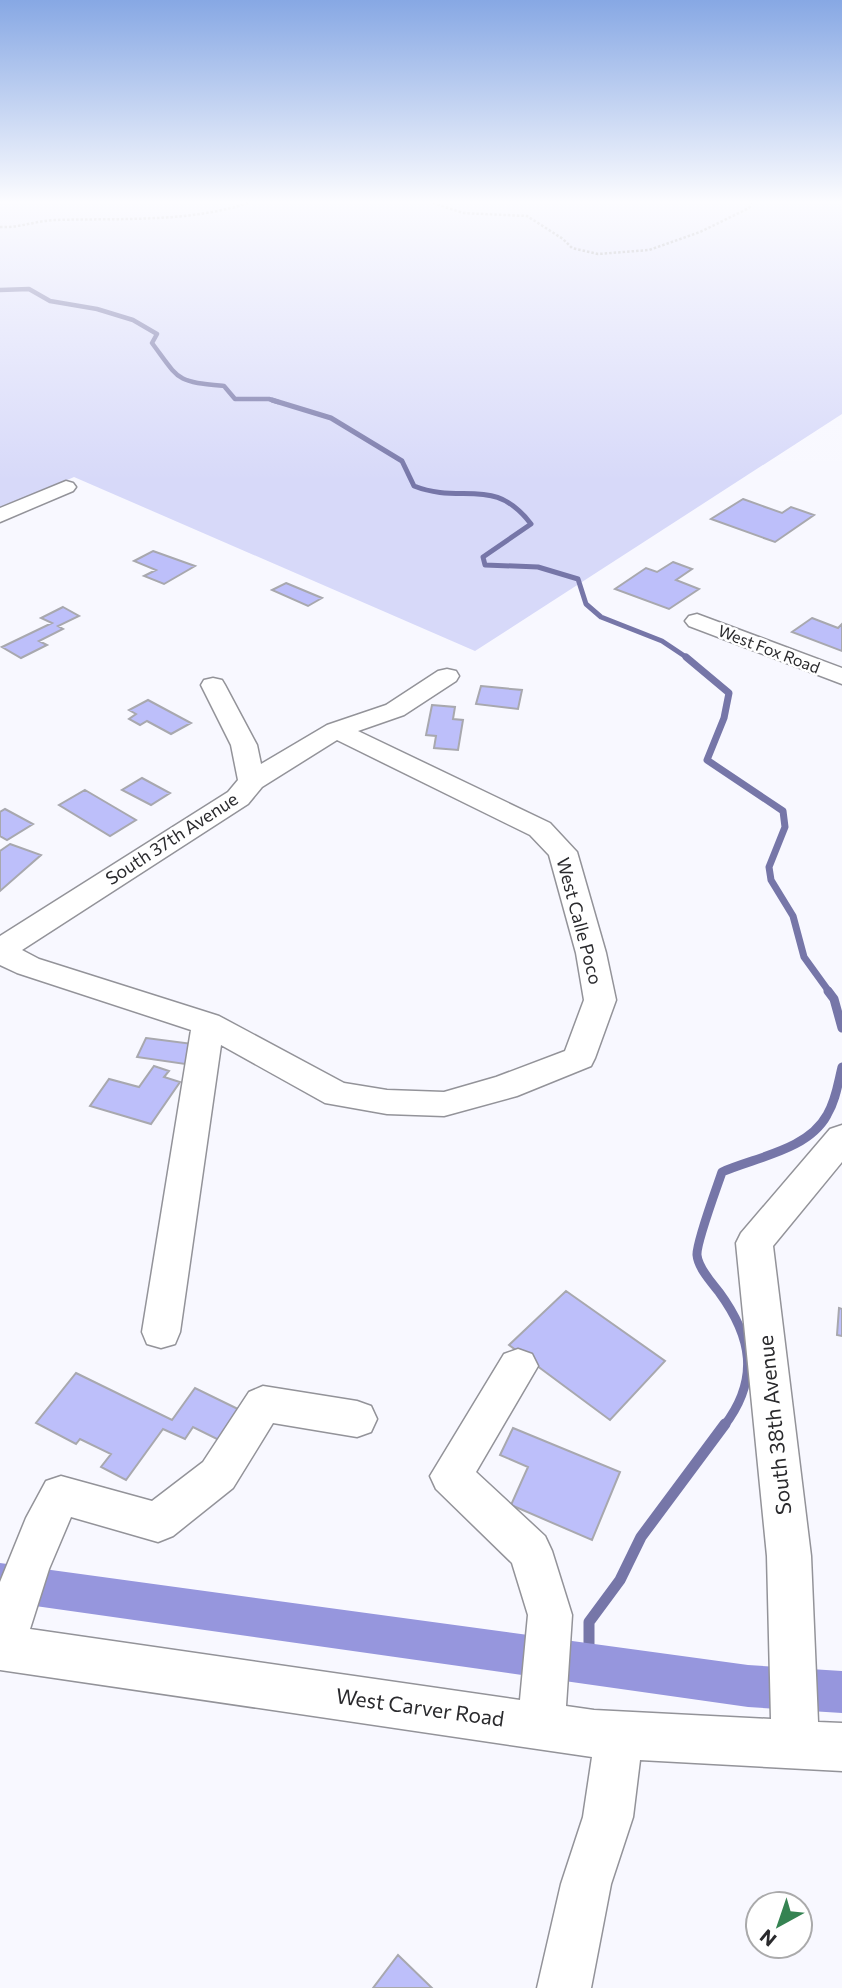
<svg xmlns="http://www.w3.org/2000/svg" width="842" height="1988" font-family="Commissioner,sans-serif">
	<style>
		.green { fill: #d7d9f9 }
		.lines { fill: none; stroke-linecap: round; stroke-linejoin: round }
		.stream-far4 { stroke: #7676a8; stroke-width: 4.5 }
		.stream-far3 { stroke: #7676a8; stroke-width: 5 }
		.stream-far2 { stroke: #7676a8; stroke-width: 7 }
		.stream-far1 { stroke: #7676a8; stroke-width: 9 }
		.stream { stroke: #7676a8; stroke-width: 11 }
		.canal { fill: #9696dd; fill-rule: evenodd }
		.building { fill: #bdbffa; stroke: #a8a8ae; stroke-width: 2 }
		.minor-casing { stroke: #939399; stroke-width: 3 }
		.path { stroke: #8d8d92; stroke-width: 2.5; stroke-dasharray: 2.5 2; stroke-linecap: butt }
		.minor { fill: #fff; fill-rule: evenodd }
		.labels { text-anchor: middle; stroke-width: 5; stroke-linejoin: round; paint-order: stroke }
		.far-street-label { font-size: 16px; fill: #2a2a2d; stroke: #fff }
		.street-label { font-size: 18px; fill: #2a2a2d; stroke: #fff }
		.near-street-label { font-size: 21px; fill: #2a2a2d; stroke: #fff }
	</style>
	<rect width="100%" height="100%" fill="#f8f8ff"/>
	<path class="green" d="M0 203H842V414L475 651 74 477 0 510Z"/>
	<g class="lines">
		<path class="stream-far4" d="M0 290 29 289 50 301 97 309 133 320 157 334 152 343C181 382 175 381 224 386L235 399H269L278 402"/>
		<path class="stream-far3" d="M272 400 331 418 402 461 414 486C462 505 494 475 531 524L483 557 485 565 538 567 578 579 586 604 601 617 662 641 689 659"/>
		<path class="stream-far2" d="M686 657 729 693 724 718 707 760 783 811 785 827 769 867 771 880 793 916 804 957 830 993"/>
		<path class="stream-far1" d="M828 991 834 999 842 1028
			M724 1426C760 1379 752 1337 719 1292 712 1283 698 1268 697 1255 696 1243 717 1187 722 1172 756 1157 808 1150 827 1115 836 1100 838 1083 842 1067"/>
		<path class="stream" d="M589 1664V1622L620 1580 641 1537 725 1424"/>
		<path class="canal" d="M0 1563 748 1665 842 1671V1713L748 1707 0 1601Z"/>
	</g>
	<path class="building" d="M743 499 782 513 791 507 814 515 775 542 711 519Z
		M153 551 195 566 164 584 144 576 156 570 134 561Z
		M673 562 692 569 676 580 699 589 669 609 615 589 646 568 657 572Z
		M286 583 322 598 308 606 272 590Z
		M63 607 79 616 58 626 63 629 39 641 47 645 21 658 2 647 52 623 41 618Z
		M812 618 838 628 842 624V651L792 632Z
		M481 686 522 690 518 709 476 704Z
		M148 700 191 723 171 734 147 721 140 725 129 719 136 714 129 710Z
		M432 705 455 707 453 719 463 720 458 750 434 748 436 736 426 735Z
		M142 778 170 793 151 805 122 790Z
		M85 790 136 820 110 836 59 805Z
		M5 809 33 824 7 840 0 836V812Z
		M10 844 41 855 0 891V851Z
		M146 1038 193 1044 185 1064 137 1057Z
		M154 1066 169 1071 164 1077 180 1082 151 1124 90 1106 109 1079 139 1087Z
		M566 1291 665 1361 610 1420 509 1345Z
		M839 1308 842 1309V1336L837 1335Z
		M76 1373 172 1420 195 1388 244 1412 223 1442 193 1427 185 1439 163 1429 126 1480 101 1467 111 1454 80 1439 76 1444 36 1423Z
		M513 1428 620 1472 592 1540 511 1505 528 1467 500 1455Z
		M398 1955 432 1988H373Z"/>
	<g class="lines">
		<defs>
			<path id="minor" d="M66 481 73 483 76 487 73 491 0 522V508Z
				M697 614 842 668V684L689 626 685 621 689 616Z
				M447 669 456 671 459 676 456 681 404 715 358 731 550 823 577 852 606 953 616 1000 595 1058 591 1066 517 1096 444 1116 387 1114 325 1103 221 1045 180 1332 175 1344 161 1348 147 1344 142 1332 191 1030 17 973 0 965V936L228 792 238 780 231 745 201 685 204 680 213 678 222 680 225 685 257 745 261 764 327 725 386 705 438 671ZM337 740 530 835 549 855 576 953 584 1000 565 1051 496 1077 444 1092 387 1090 344 1083 219 1016 39 959 22 950 248 804 262 787Z
				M842 1125V1162L773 1246 811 1556 818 1722 842 1723V1771L640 1760 633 1817 611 1884 591 1988H537L561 1884 583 1817 592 1757 0 1670V1582L26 1518 46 1481 61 1476 152 1501 203 1462 249 1392 263 1386 357 1401 371 1406 377 1419 371 1432 357 1437 273 1423 233 1488 173 1536 158 1542 71 1517 49 1569 30 1629 520 1700 528 1615 512 1563 436 1489 430 1476 504 1354 518 1349 532 1354 538 1366 476 1472 545 1536 552 1551 572 1615 566 1706 594 1710 771 1719 767 1556 736 1243 741 1233 830 1129Z"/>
		</defs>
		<use href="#minor" class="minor-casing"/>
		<path class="path" d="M433 203 463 213 527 216 563 239 572 248 598 254 649 250 700 232 749 208 752 203
			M0 227C18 228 36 221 54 220 120 218 185 223 249 203"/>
		<use href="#minor" class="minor"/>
	</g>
	<linearGradient id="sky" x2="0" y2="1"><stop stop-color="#87a8e4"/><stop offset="0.42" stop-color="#fcfcff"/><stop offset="1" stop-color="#fcfcff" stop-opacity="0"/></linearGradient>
	<rect width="842" height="481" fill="url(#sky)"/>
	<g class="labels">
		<g class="far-street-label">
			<text transform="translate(769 649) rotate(21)" y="6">West Fox Road</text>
		</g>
		<g class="street-label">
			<text transform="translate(172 839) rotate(-33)" y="6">South 37th Avenue</text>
			<text transform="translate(579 921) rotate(75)" y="6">West Calle Poco</text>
		</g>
		<g class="near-street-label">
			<text transform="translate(775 1425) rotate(-96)" y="7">South 38th Avenue</text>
			<text transform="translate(420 1708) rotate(8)" y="7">West Carver Road</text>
		</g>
	</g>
	<g transform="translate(779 1925) rotate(220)"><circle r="33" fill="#ffffff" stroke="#aaaaab" stroke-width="2"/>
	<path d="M0-5L12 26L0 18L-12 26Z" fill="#358352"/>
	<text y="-10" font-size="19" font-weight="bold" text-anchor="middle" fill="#2a2a2d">N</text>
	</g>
</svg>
